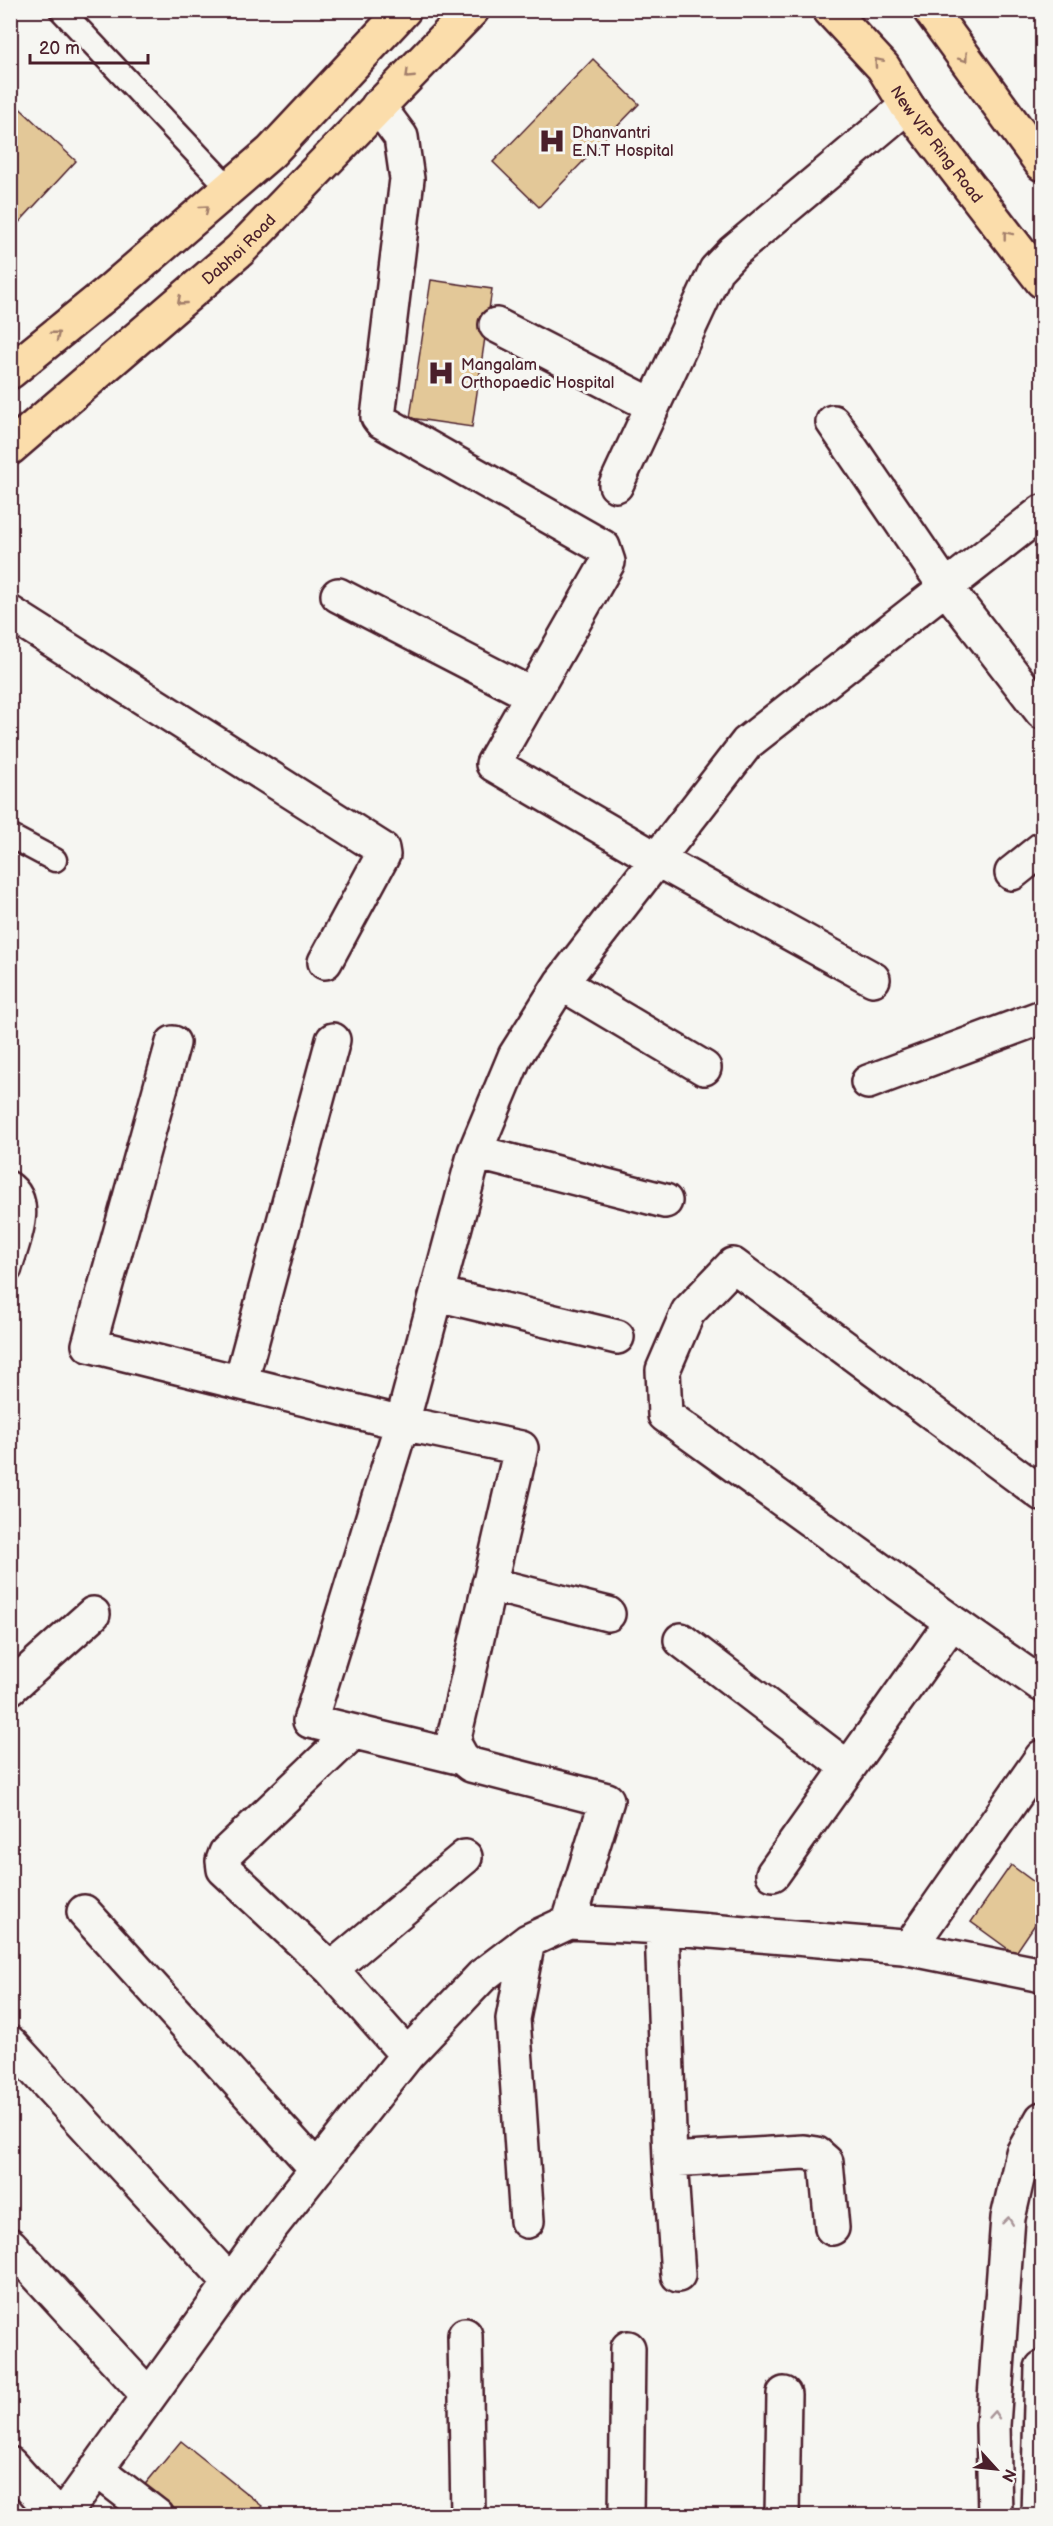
<svg xmlns="http://www.w3.org/2000/svg" width="1053" height="2526" font-family="'Balsamiq Sans',sans-serif">
	<style>
		.building { fill: #e3c898; stroke: #4a1f2b; stroke-width: 1.5 }
		.lines { fill: none; stroke-linecap: round; stroke-linejoin: round }
		.service-casing { stroke: #4a1f2b; stroke-width: 27 }
		.minor-casing { stroke: #4a1f2b; stroke-width: 38 }
		.tertiary-casing { stroke: #4a1f2b; stroke-width: 38 }
		.primary-casing { stroke: #4a1f2b; stroke-width: 38 }
		.service { stroke: #f6f6f2; stroke-width: 22 }
		.minor { stroke: #f6f6f2; stroke-width: 33 }
		.tertiary { stroke: #f6f6f2; stroke-width: 33 }
		.primary { stroke: #fbddab; stroke-width: 33 }
		.oneway { stroke: #a27e6b }
		.oneway2 { stroke: #a99598 }
		.labels { text-anchor: middle; stroke-width: 6; stroke-linejoin: round; paint-order: stroke }
		.poi-label { font-size: 16px; fill: #4a1f2b; stroke: #f6f6f2; text-anchor: start }
		.street-label { font-size: 16px; fill: #4a1f2b; stroke: #f6f6f2 }
	</style>
	<rect width="100%" height="100%" fill="#f6f6f2"/>
	<filter id="ink" filterUnits="userSpaceOnUse"><feTurbulence type="fractalNoise" baseFrequency=".0167" numOctaves="2"/><feDisplacementMap in="SourceGraphic" scale="12" xChannelSelector="R" yChannelSelector="G"/><feConvolveMatrix kernelMatrix="1 2 1 2 8 2 1 2 1" color-interpolation-filters="sRGB"/></filter>
	<g filter="url(#ink)">
		<path class="building" d="M593 59 639 104 539 207 493 162Z
			M10 99 76 161 10 232Z
			M431 280 492 289 472 427 410 418Z
			M1011 1865 1042 1888V1914L1015 1954 971 1922Z
			M181 2441 262 2506 254 2516H176L142 2488Z"/>
		<g class="lines">
			<defs>
				<path id="service" d="M61 10 229 188
					M10 836 55 860
					M10 1183C38 1202 17 1244 10 1270"/>
				<path id="minor" d="M378 106 401 137 407 179 378 417 381 421 603 547 608 562 493 764 658 860 873 979
					M496 325 652 405
					M833 422 947 589 1042 712
					M616 485 716 270 733 252 907 106
					M338 595 532 695
					M10 613 382 849 383 855 325 962
					M1012 873 1042 849
					M561 983 704 1068
					M173 1043 89 1345 402 1423 310 1721 462 1758
					M868 1082 1042 1017
					M475 1152 665 1201
					M437 1294 617 1337
					M241 1381 333 1040
					M489 1584 608 1614
					M952 1622 665 1415 663 1370 688 1312 733 1265 1042 1494
					M681 1640 847 1767
					M10 1688 93 1614
					M353 1732 226 1853 223 1861 224 1869 331 1969 407 2055
					M773 1874 952 1622 1042 1685
					M84 1912 317 2169
					M569 1922 607 1800 471 1765 462 1758 453 1742 521 1448 402 1423 475 1152 515 1056 561 983 747 743 1042 512
					M662 1927 670 2160 678 2275
					M909 1948 1042 1757
					M331 1969 465 1857
					M10 2043 231 2283
					M670 2160 804 2152 817 2154 826 2162 832 2228
					M527 2221 513 2019 528 1941
					M10 2245 149 2396
					M465 2335 468 2516
					M10 2464 57 2516
					M96 2469 157 2516
					M63 2516 270 2228 407 2055 482 1976 528 1941 569 1922 662 1927 903 1947 1042 1975
					M626 2516 628 2348
					M782 2516 784 2394"/>
				<path id="tertiary" d="M995 2516 993 2425 1008 2218 1023 2153 1042 2119
					M1038 2516 1042 2368"/>
				<g id="primary">
					<path id="s1" d="M830 10 883 67 907 106 1042 281"/>
					<path d="M930 10 1042 164"/>
					<path d="M10 372 111 290 271 152 404 10"/>
					<path id="s2" d="M10 448 240 250 472 10"/>
				</g>
			</defs>
			<use href="#service" class="service-casing"/>
			<use href="#minor" class="minor-casing"/>
			<use href="#tertiary" class="tertiary-casing"/>
			<use href="#primary" class="primary-casing"/>
			<use href="#service" class="service"/>
			<use href="#minor" class="minor"/>
			<use href="#tertiary" class="tertiary"/>
			<use href="#primary" class="primary"/>
		</g>
		<defs><path id="oneway-chevron" d="M-2-3.5L2.5 0L-2 3.5" fill="none" stroke-width="1.6" stroke-linecap="round" stroke-linejoin="round" transform="scale(1.5)"/></defs>
		<g class="oneway">
			<use href="#oneway-chevron" transform="translate(964 58) rotate(54)"/>
			<use href="#oneway-chevron" transform="translate(878 62) rotate(-131)"/>
			<use href="#oneway-chevron" transform="translate(409 75) rotate(136)"/>
			<use href="#oneway-chevron" transform="translate(205 209) rotate(-41)"/>
			<use href="#oneway-chevron" transform="translate(1007 235) rotate(-128)"/>
			<use href="#oneway-chevron" transform="translate(181 301) rotate(139)"/>
			<use href="#oneway-chevron" transform="translate(56 335) rotate(-39)"/>
		</g>
		<g class="oneway2">
			<use href="#oneway-chevron" transform="translate(1008 2221) rotate(-83)"/>
			<use href="#oneway-chevron" transform="translate(994 2415) rotate(-86)"/>
		</g>
	</g>
	<defs>
		<symbol id="hospital-bare" viewBox="-9 -9 18 18"><path d="M-5-5h3v3.5h4V-5h3V5h-3V1.5h-4V5h-3Z" fill="#4a1f2b" stroke="#f6f6f2" stroke-width="2.5" paint-order="stroke"/></symbol>
	</defs>
	<g fill-rule="evenodd">
		<use href="#hospital-bare" x="533" y="122" width="38" height="38"/>
		<use href="#hospital-bare" x="422" y="354" width="38" height="38"/>
	</g>
	<g class="labels">
		<g class="poi-label">
			<text x="572" y="138">Dhanvantri<tspan x="572" dy="18">E.N.T Hospital</tspan></text>
			<text x="461" y="370">Mangalam<tspan x="461" dy="18">Orthopaedic Hospital</tspan></text>
		</g>
		<g class="street-label">
			<text dy="6" stroke="none"><textPath href="#s1" startOffset="172">New VIP Ring Road</textPath></text>
			<text dy="6" stroke="none"><textPath href="#s2" startOffset="303">Dabhoi Road</textPath></text>
		</g>
	</g>
	<rect width="1053" height="2526" fill="none" stroke="#f6f6f2" stroke-width="36"/>
	<rect x="18" y="18" width="1017" height="2490" fill="none" stroke="#4a1f2b" stroke-width="2" filter="url(#ink)"/>
	<g transform="translate(996 2469) rotate(117)" stroke="#f6f6f2" stroke-width="4.5" paint-order="stroke">
	<path d="M0-4.5L10 22L0 15L-10 22Z" fill="#4a1f2b"/>
	<text y="-9" font-size="16" font-weight="bold" text-anchor="middle" fill="#4a1f2b">N</text>
	</g>
	<path d="M30 54v9h118v-9" fill="none" stroke="#4a1f2b" stroke-width="3"/>
	<text x="39" y="54" font-size="18" fill="#4a1f2b" stroke="#f6f6f2" stroke-width="4.5" paint-order="stroke">20 m</text>
</svg>
